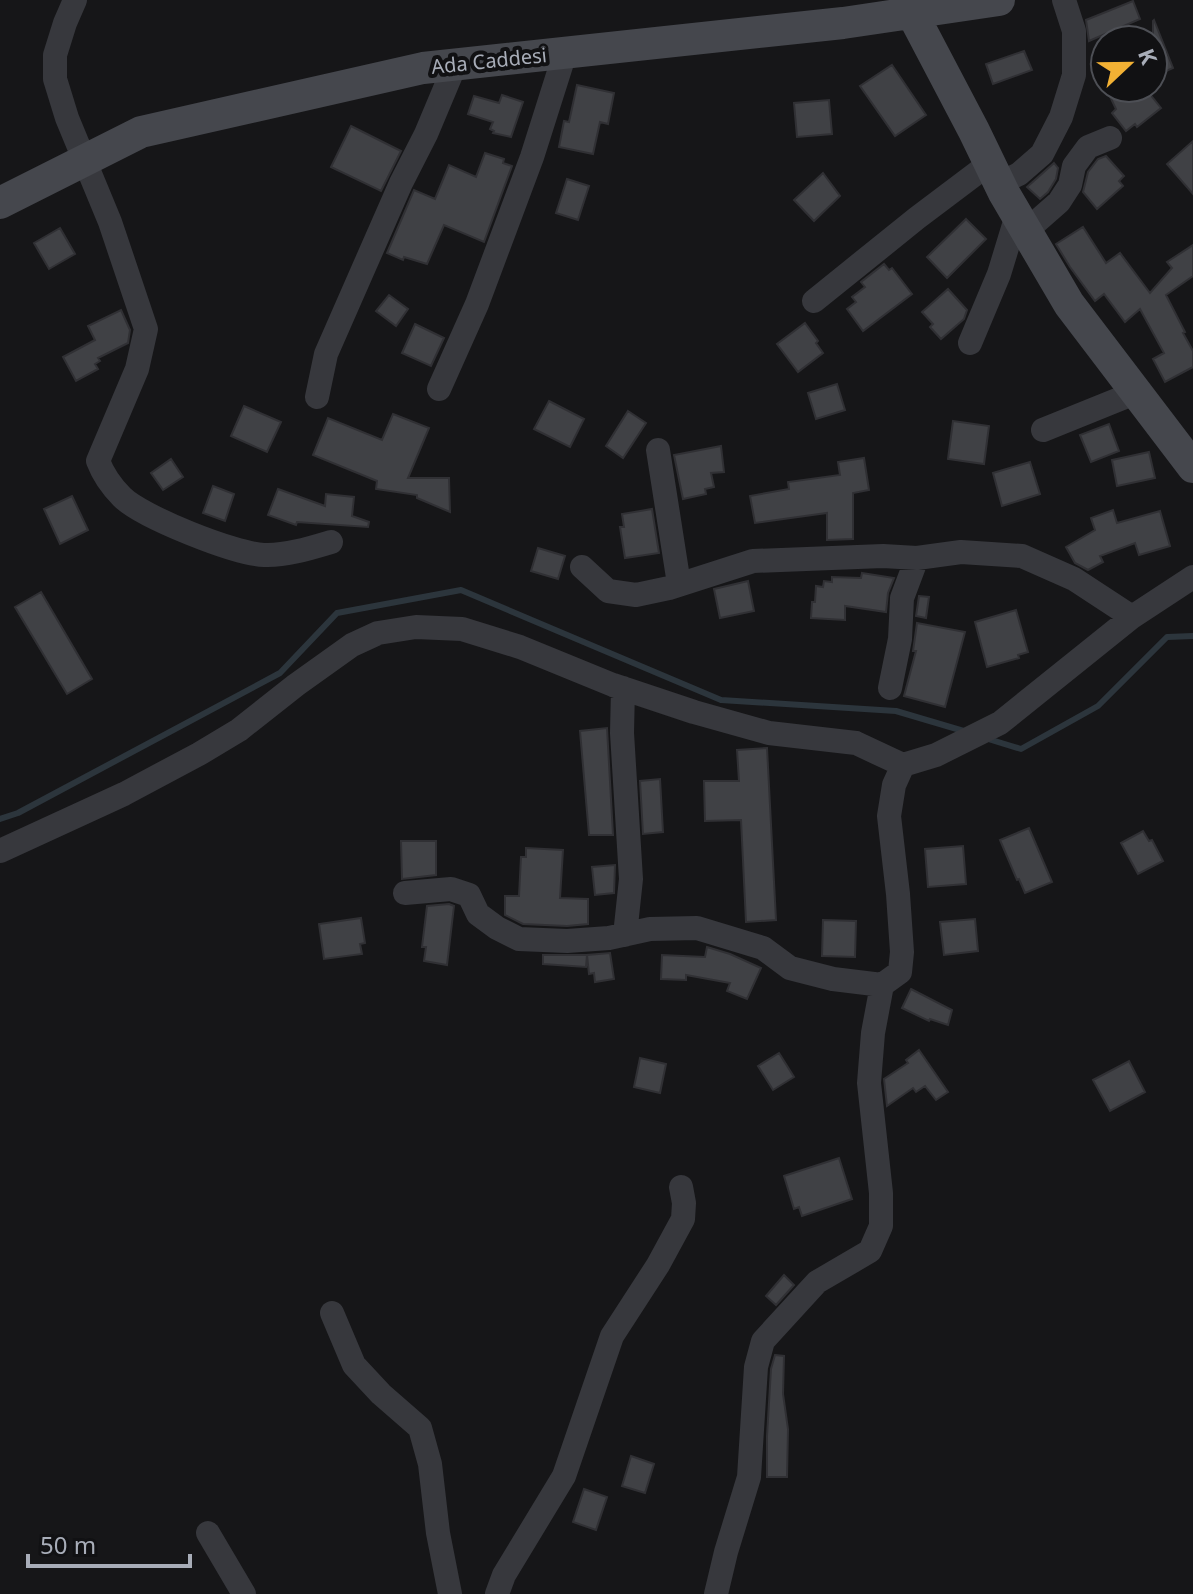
<svg xmlns="http://www.w3.org/2000/svg" width="1193" height="1594" font-family="'Noto Sans',sans-serif">
	<style>
		.lines { fill: none; stroke-linecap: round; stroke-linejoin: round }
		.stream { stroke: #2c353c; stroke-width: 6 }
		.building { fill: #404145; stroke: #303034; stroke-width: 2 }
		.street { stroke: #37383d; stroke-width: 24 }
		.secondary { stroke: #45474d; stroke-width: 32 }
		.labels { text-anchor: middle; stroke-width: 8; stroke-linejoin: round; paint-order: stroke }
		.street-label { font-size: 20px; fill: #a8adb8; stroke: #111113 }
	</style>
	<rect width="100%" height="100%" fill="#161618"/>
	<g class="lines">
		<path class="stream" d="M985 738 1021 749 1098 706 1167 637 1193 636
			M0 819 18 813 280 673 337 613 461 590 721 700 896 711 967 732"/>
	</g>
	<path class="building" d="M1133 1 1140 19 1089 41 1086 20Z
		M1154 20 1173 68 1153 77V21Z
		M1024 51 1032 70 993 84 986 64Z
		M892 65 926 115 895 136 860 86Z
		M577 85 614 93 608 124 600 122 593 154 559 147 564 121 569 122Z
		M1106 88H1145L1161 108 1137 127 1135 124 1126 131 1112 113 1116 109Z
		M502 95 523 102 511 137 493 133 494 131 490 129 493 122 468 114 474 96 499 103Z
		M829 100 832 134 797 137 794 103Z
		M351 126 401 151 381 191 331 167Z
		M1193 141V194L1167 164Z
		M485 153 504 159 503 163 512 166 484 242 444 225 427 264 404 257 403 260 387 253 414 190 435 199 449 165 476 177Z
		M1106 156 1124 176 1119 181 1123 186 1097 209 1083 192 1088 172 1098 159Z
		M1054 163 1058 168 1056 179 1048 192 1040 199 1027 187Z
		M823 173 840 196 814 221 794 200Z
		M567 179 589 186 578 220 556 213Z
		M966 219 986 239 947 278 927 257Z
		M1083 227 1106 263 1120 253 1150 293 1172 268 1167 262 1193 245V276L1166 295 1185 332 1183 333 1193 351V367L1165 382 1153 359 1164 353 1140 309 1125 322 1104 294 1095 301 1070 267 1056 244Z
		M60 228 75 254 49 269 34 243Z
		M884 264 889 270 892 268 912 294 863 331 847 309 856 302 852 297 865 287 861 282Z
		M948 289 967 310 964 319 941 339 930 327 933 324 922 312Z
		M389 295 408 309 396 326 376 311Z
		M121 310 130 330 128 343 98 358 100 361 95 364 98 369 76 381 63 357 95 340 88 326Z
		M805 323 818 341 816 343 823 353 798 372 777 344Z
		M415 324 444 338 431 366 402 353Z
		M837 384 845 410 816 419 808 393Z
		M549 401 584 419 570 447 534 429Z
		M244 406 281 422 267 452 231 436Z
		M628 411 646 423 623 458 606 446Z
		M393 414 429 428 408 478H449L450 512 417 498V495L376 489 377 481 313 455 328 418 382 440Z
		M953 421 989 426 984 464 948 459Z
		M1109 424 1119 451 1091 462 1080 435Z
		M721 446 724 472 711 473 714 487 705 489 706 494 683 499 674 455Z
		M1149 452 1155 478 1117 486 1112 460Z
		M864 458 869 490 853 493V539L827 540V513L755 523 750 496 789 489 788 482 840 475 838 462Z
		M171 459 183 477 163 490 151 473Z
		M1030 462 1040 494 1002 506 993 473Z
		M213 486 234 494 225 521 203 513Z
		M278 489 325 506 326 494 354 497 352 516 369 522 368 527 297 522 296 525 268 515Z
		M72 496 88 530 60 544 44 509Z
		M652 509 659 553 625 558 620 527H624L622 514Z
		M1113 510 1117 523 1160 511 1170 546 1139 555 1135 543 1100 556 1103 562 1088 570 1075 563 1066 547 1095 530 1091 518Z
		M538 548 565 556 558 579 531 571Z
		M862 573 894 578 888 593 886 612 845 606V620L811 618 812 602H815L816 586 823 587 824 581 832 582V577L861 578Z
		M748 581 754 611 720 618 714 589Z
		M41 592 92 679 67 694 15 607Z
		M919 596 929 597 926 618 916 616Z
		M1016 610 1028 652 1018 655 1019 658 987 667 975 622Z
		M917 623 965 632 945 707 904 696 916 651H913Z
		M607 728 613 835H589L580 731Z
		M767 748 776 920 746 922 741 820 705 821 704 781H739L737 750Z
		M660 779 663 832 643 834 640 781Z
		M1029 828 1052 882 1025 893 1019 879 1017 880 1000 840Z
		M1143 831 1149 841 1152 840 1163 861 1138 874 1121 843Z
		M401 841H436V875L402 879Z
		M963 846 966 884 928 887 925 849Z
		M526 848 563 850 560 898 588 899V924L567 926 523 924 505 915V896H519L521 857H526Z
		M615 865 614 893 595 895 592 867Z
		M449 904 454 906 447 965 424 961 426 947H422L427 906Z
		M361 918 365 943 360 944 362 954 324 959 319 924Z
		M975 919 978 951 944 955 940 922Z
		M823 920 856 921 855 957 822 956Z
		M707 947 730 954 761 968 747 999 727 991 730 983 686 975V980L661 979 662 955 705 957Z
		M610 953 614 979 595 982 594 973 589 974 587 955Z
		M543 955H587L586 967 543 964Z
		M911 989 952 1010 948 1025 930 1019 929 1021 902 1008Z
		M919 1050 948 1092 936 1100 925 1086 916 1092 913 1088 887 1106 884 1079 908 1063 906 1060Z
		M779 1053 794 1077 773 1090 758 1066Z
		M640 1058 666 1064 660 1093 634 1087Z
		M1129 1061 1145 1092 1110 1111 1093 1080Z
		M839 1158 852 1199 802 1216 799 1207 794 1209 784 1176Z
		M784 1275 794 1285 776 1305 766 1296Z
		M775 1355 784 1356 783 1394 788 1429 787 1477H767V1436L771 1369Z
		M631 1456 654 1464 645 1493 622 1486Z
		M584 1489 607 1497 596 1530 573 1522Z"/>
	<g class="lines">
		<path class="street" d="M75 0 65 23 55 55V79L67 118 110 222 146 329 137 369 98 461C103 474 111 486 122 497 142 517 235 554 264 555 285 556 311 548 331 542
			M1000 183 1019 174 1042 154 1061 117 1074 75V31L1064 0
			M1026 231 1059 202 1070 185 1074 166 1088 147 1110 138
			M814 301 917 218 990 163
			M970 343 999 274 1017 215
			M439 389 477 304 532 157 565 53
			M317 397 326 354 401 183 426 134 455 65
			M1043 430 1137 392
			M658 450 679 584
			M582 567 608 591 636 595 669 588 753 561 883 556 917 558 961 552 1022 556 1074 579 1132 617
			M623 688 622 733 631 879 625 935
			M890 688 900 639 902 598 917 558
			M0 851 124 794 199 754 239 730 296 685 352 645 378 633 416 627 462 629 520 647 613 685 694 712 769 733 856 743 903 765
			M405 893 451 889 469 895 478 914 497 928 519 939 567 941 609 938 650 929 697 928 763 948 790 968 833 979 882 985 900 972 902 952 898 894 889 816 894 785 903 765 936 755 1000 723 1132 617 1193 577
			M332 1313 354 1365 381 1394 420 1428 430 1464 438 1533 450 1594
			M208 1533 244 1594
			M497 1594 504 1575 564 1476 612 1336 658 1265 683 1219 684 1203 681 1187
			M716 1594 726 1552 749 1477 756 1367 763 1341 817 1282 870 1251 881 1226V1193L869 1083 873 1033 882 985"/>
		<path class="secondary" d="M912 13 974 131 1004 193 1069 304 1193 467
			M0 203 141 132 423 68 843 23 999 0"/>
	</g>
	<g class="labels">
		<g class="street-label">
			<text transform="translate(489 61) rotate(-6)" y="7">Ada Caddesi</text>
		</g>
	</g>
	<g transform="translate(1129 64) rotate(68)"><circle r="38" fill="#111113" stroke="#4d4f55" stroke-width="2"/>
	<path d="M0-6L14 30L0 20L-14 30Z" fill="#f2b134"/>
	<text y="-12" font-size="22" font-weight="bold" text-anchor="middle" fill="#a8adb8">K</text>
	</g>
	<path d="M28 1554v12h162v-12" fill="none" stroke="#a8adb8" stroke-width="4"/>
	<text x="40" y="1554" font-size="24" fill="#a8adb8" stroke="#111113" stroke-width="6" paint-order="stroke">50 m</text>
</svg>
